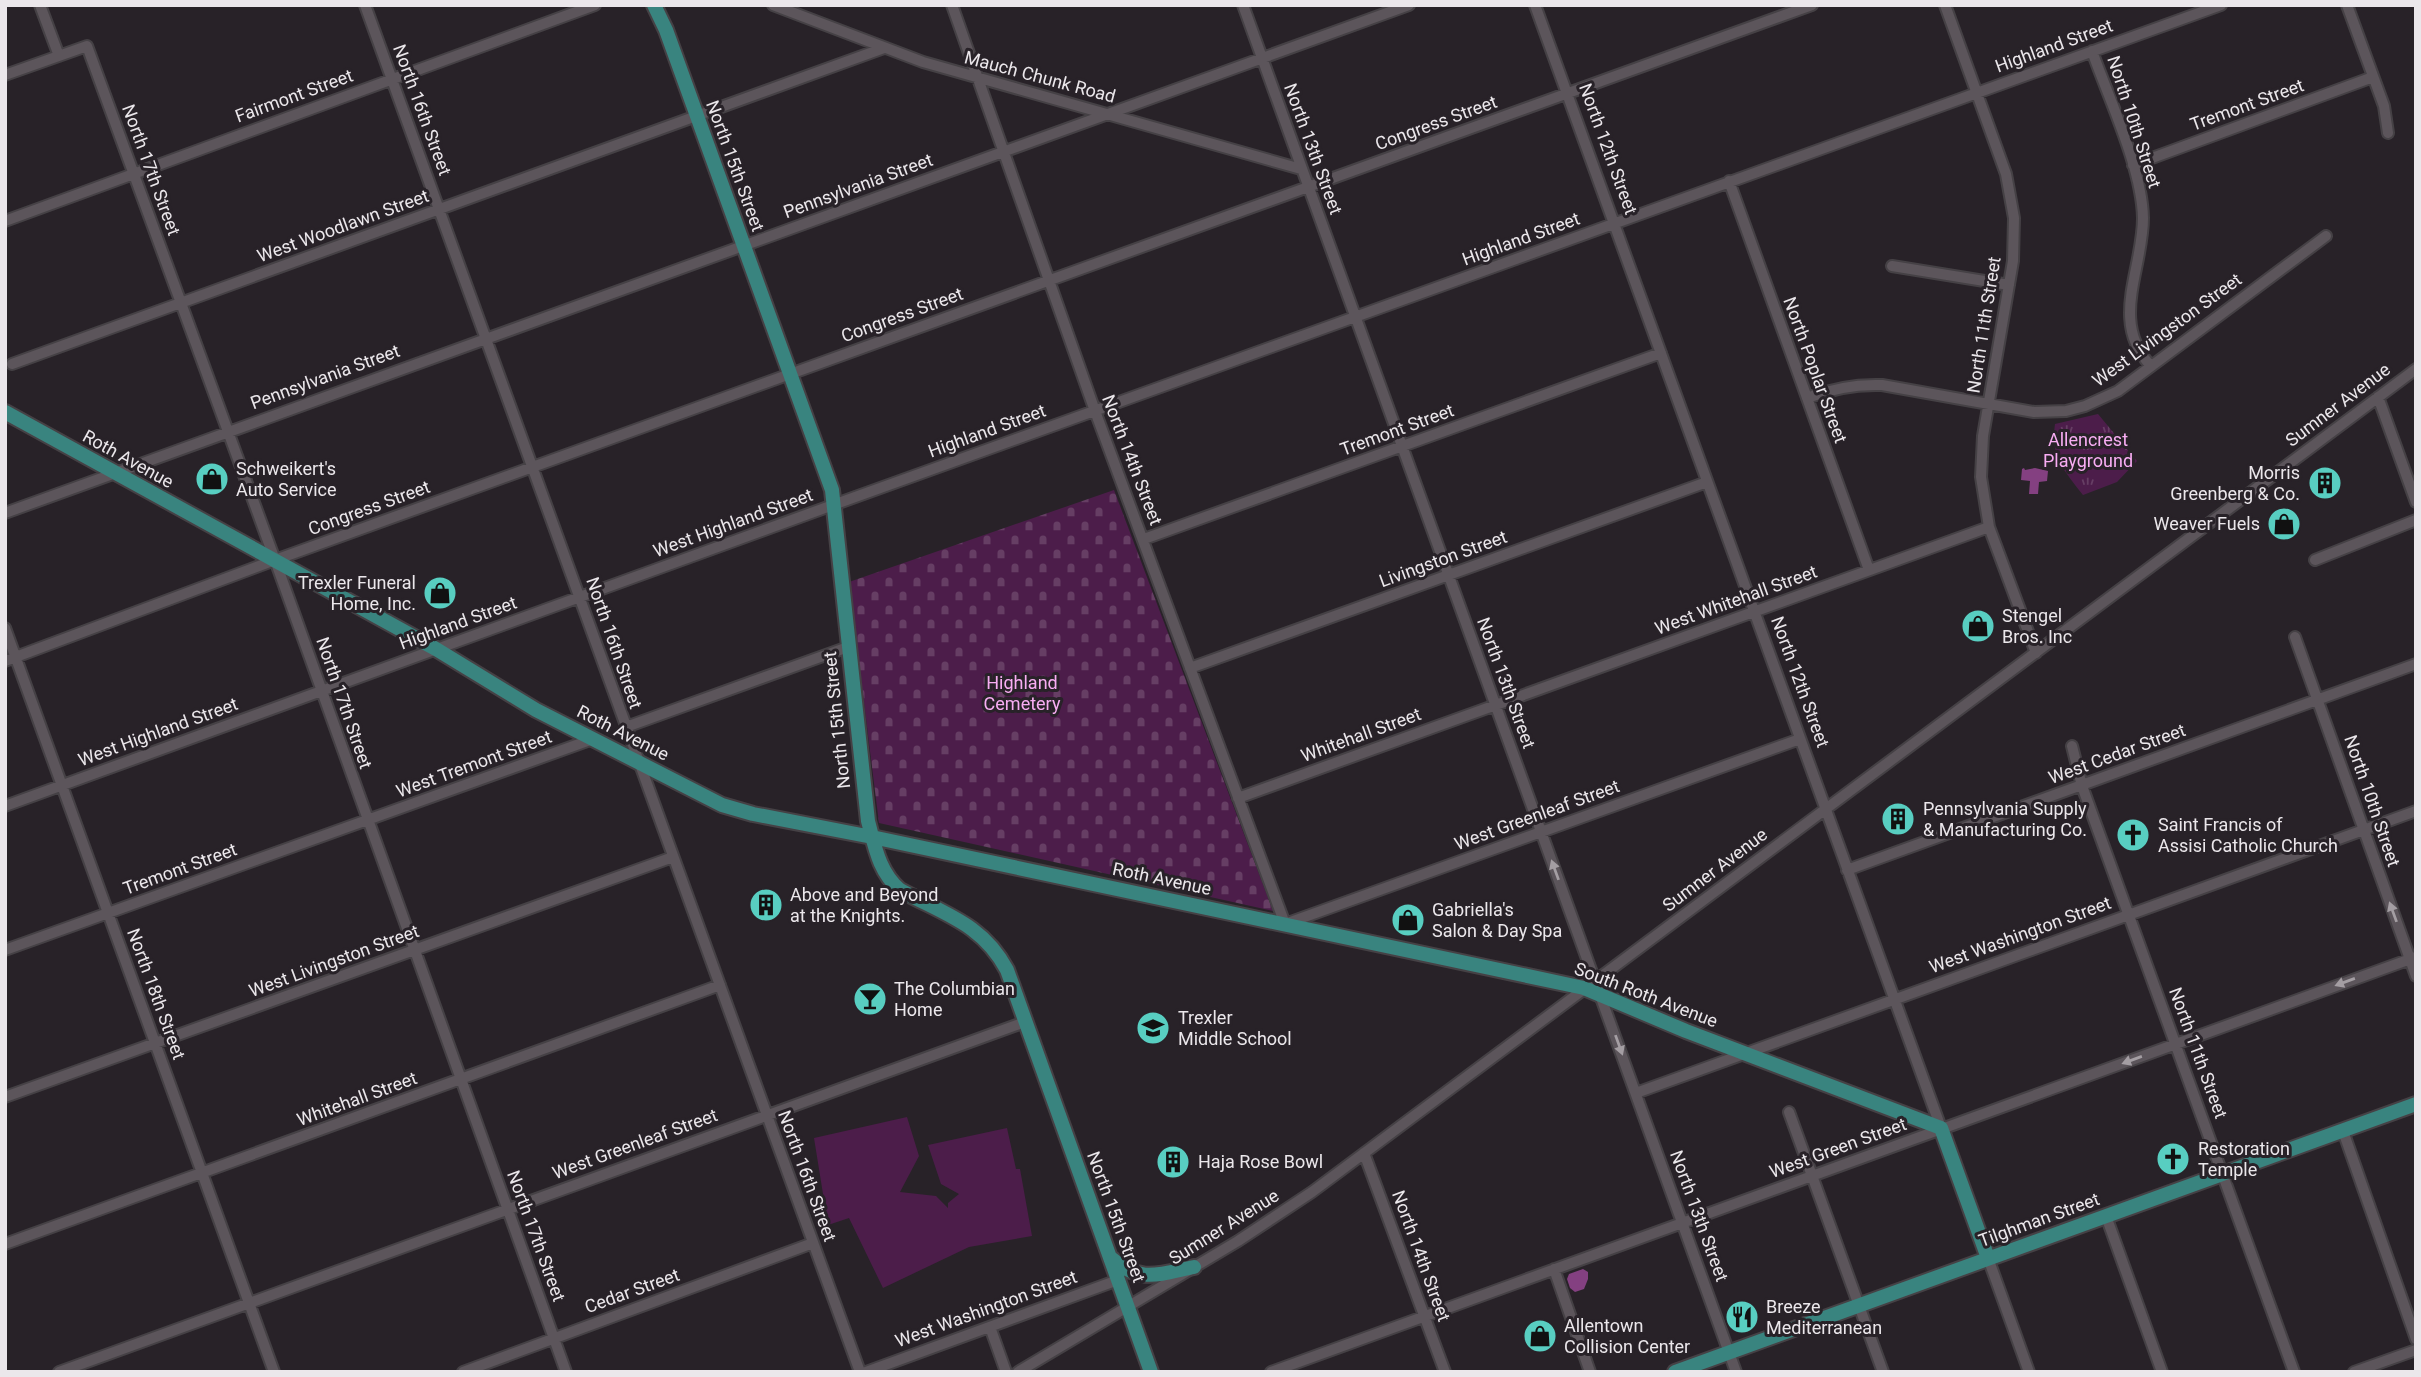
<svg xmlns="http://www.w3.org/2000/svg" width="2421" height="1377" font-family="Roboto,sans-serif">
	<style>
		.grass { fill: url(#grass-tufts) }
		.cemetery { fill: url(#cemetery-stones) }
		.pitch { fill: #4c1d4a }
		.water { fill: #844081 }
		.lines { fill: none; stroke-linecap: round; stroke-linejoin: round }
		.minor-casing { stroke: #454145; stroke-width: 14 }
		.major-casing { stroke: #454145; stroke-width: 18 }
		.minor { stroke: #5c555b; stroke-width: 10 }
		.major { stroke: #39847f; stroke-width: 14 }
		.oneway { fill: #a49ea3 }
		.labels { text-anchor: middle; stroke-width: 6; stroke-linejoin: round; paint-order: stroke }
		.street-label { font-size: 18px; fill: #ebe7eb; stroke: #282228 }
		.park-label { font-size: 18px; fill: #f8adf3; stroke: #282228 }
		.poi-label { font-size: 18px; fill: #ebe7eb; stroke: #282228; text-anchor: start }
	</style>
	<defs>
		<pattern id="grass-tufts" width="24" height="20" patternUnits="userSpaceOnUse" patternTransform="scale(1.75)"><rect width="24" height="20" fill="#4c1d4a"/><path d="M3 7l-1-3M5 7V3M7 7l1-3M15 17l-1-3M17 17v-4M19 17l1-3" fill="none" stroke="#663e64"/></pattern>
		<pattern id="cemetery-stones" width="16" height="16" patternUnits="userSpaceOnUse" patternTransform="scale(1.75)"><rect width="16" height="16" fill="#4c1d4a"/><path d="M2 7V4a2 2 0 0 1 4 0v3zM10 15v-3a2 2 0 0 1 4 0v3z" fill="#663e64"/></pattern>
	</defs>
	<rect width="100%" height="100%" fill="#282228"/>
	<path class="grass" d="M2098 414 2137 461 2117 482 2083 495C2064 470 2050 457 2055 424Z"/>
	<path class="cemetery" d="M1114 490 1273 911 879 823 849 582Z"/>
	<path class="pitch" d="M907 1117 919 1156 900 1192 936 1196 948 1208V1203L959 1194 941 1184 928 1145 1007 1128 1016 1169H1020L1032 1236 969 1247 883 1288 849 1218 828 1225 814 1138Z"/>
	<path class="water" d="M2024 468 2025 470 2035 468 2048 471 2047 481 2039 482 2038 494H2029L2030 481 2021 480 2022 469Z
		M1583 1269 1588 1272V1279L1584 1289 1575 1292 1570 1288 1567 1279 1569 1274Z"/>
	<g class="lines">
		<defs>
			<path id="minor" d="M40 5 59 56
				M365 5 860 1372
				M773 5 923 62 1301 169
				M952 5 1095 411 1285 924 1800 739
				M1243 5 1736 1372
				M1535 5 1941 1128
				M1945 5 2006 174 2014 218 2013 261 1983 436 1981 477 1989 527 2036 653
				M2347 5 2384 106 2388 133
				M2092 51C2109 99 2142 168 2143 218 2143 270 2109 322 2151 366
				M5 75 87 46 275 560 566 1372
				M2133 165 2373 77
				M1729 181 1869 570
				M5 221 595 5
				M1892 266 2009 285
				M12 364 884 48
				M2378 397 2416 502
				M1807 398C1833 388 1855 384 1882 385L2034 412 2066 411 2085 406 2118 391 2326 236
				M5 513 1409 5
				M1144 539 1661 353
				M2315 560 2416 520
				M5 628 274 1372
				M2295 637 2416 976
				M5 661 275 560 1812 5
				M1190 668 1707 482
				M626 727 848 647
				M2072 746 2082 786 2294 1372
				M1238 798 1989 527
				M5 806 833 505 2221 5
				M1847 870 2416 664
				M5 950 593 739
				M1636 1093 2416 811
				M5 1097 673 857
				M1789 1112 1883 1372
				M2343 1131 2416 1339
				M1364 1153 1445 1372
				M2106 1216 2162 1372
				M5 1244 720 985
				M1988 1258 2029 1372
				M1554 1269 1590 1372
				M990 1327 1006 1372
				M59 1372 1025 1022
				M463 1372 813 1243
				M866 1372 1118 1280
				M1018 1372 1238 1241 1312 1192 2416 369
				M1271 1372 2416 957
				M2354 1372 2416 1350"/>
			<path id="major" d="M654 5 666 30 832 490 868 821C875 847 879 872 900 890 944 914 983 924 1007 970L1151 1372
				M5 412 436 649 536 710 722 805 753 814 872 837 1584 988 1686 1031 1941 1128 1988 1258
				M1111 1258C1140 1284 1160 1274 1194 1267
				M1675 1372 2416 1104"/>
		</defs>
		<use href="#minor" class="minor-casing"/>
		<use href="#major" class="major-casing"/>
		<use href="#minor" class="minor"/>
		<use href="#major" class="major"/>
	</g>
	<defs><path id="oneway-solid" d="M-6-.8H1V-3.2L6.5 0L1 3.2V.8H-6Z" transform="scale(1.75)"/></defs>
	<g class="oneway">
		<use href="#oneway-solid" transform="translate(1555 870) rotate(-110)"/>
		<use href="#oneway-solid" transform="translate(2393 912) rotate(-110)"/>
		<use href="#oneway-solid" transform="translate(2345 982) rotate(160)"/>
		<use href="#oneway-solid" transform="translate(1619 1045) rotate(70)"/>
		<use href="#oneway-solid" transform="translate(2132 1060) rotate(160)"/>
	</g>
	<defs>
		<symbol id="shop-disc" viewBox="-11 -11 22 22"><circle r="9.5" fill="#58cec1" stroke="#282228"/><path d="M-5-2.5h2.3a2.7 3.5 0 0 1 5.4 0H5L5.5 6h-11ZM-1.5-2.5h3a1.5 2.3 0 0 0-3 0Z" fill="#111"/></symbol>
		<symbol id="building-disc" viewBox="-11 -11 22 22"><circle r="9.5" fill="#58cec1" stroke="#282228"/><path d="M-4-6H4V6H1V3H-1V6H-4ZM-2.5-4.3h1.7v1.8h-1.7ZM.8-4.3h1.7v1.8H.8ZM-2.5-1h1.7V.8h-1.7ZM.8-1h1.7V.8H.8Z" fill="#111"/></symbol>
		<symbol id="church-disc" viewBox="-11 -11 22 22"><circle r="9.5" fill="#58cec1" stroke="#282228"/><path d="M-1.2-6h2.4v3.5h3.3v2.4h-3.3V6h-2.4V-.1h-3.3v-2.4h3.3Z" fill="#111"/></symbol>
		<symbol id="bar-disc" viewBox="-11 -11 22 22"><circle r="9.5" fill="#58cec1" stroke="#282228"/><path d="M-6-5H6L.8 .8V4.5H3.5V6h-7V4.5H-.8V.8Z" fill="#111"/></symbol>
		<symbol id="school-disc" viewBox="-11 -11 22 22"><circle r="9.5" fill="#58cec1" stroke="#282228"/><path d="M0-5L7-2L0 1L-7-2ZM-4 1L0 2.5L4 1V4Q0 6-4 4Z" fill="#111"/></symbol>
		<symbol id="restaurant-disc" viewBox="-11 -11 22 22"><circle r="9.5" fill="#58cec1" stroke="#282228"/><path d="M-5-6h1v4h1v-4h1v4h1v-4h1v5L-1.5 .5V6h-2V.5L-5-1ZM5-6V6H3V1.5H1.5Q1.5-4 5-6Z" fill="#111"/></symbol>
	</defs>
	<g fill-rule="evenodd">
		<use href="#shop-disc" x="193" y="460" width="38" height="38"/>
		<use href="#building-disc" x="2306" y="464" width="38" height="38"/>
		<use href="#shop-disc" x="2265" y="505" width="38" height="38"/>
		<use href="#shop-disc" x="421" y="574" width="38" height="38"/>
		<use href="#shop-disc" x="1959" y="607" width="38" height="38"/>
		<use href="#building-disc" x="1879" y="800" width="38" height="38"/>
		<use href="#church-disc" x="2114" y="816" width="38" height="38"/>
		<use href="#building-disc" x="747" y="886" width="38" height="38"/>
		<use href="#shop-disc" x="1389" y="901" width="38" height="38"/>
		<use href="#bar-disc" x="851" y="980" width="38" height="38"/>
		<use href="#school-disc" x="1134" y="1009" width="38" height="38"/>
		<use href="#church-disc" x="2154" y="1140" width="38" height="38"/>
		<use href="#building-disc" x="1154" y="1143" width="38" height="38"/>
		<use href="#restaurant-disc" x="1723" y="1298" width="38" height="38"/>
		<use href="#shop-disc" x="1521" y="1317" width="38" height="38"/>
	</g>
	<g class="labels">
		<g class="street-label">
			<text transform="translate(2054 46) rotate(-20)" y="6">Highland Street</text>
			<text transform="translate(1040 77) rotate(15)" y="6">Mauch Chunk Road</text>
			<text transform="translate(294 96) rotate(-20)" y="6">Fairmont Street</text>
			<text transform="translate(2247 105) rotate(-20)" y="6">Tremont Street</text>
			<text transform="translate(422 110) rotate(70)" y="6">North 16th Street</text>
			<text transform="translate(2134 122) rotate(72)" y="6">North 10th Street</text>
			<text transform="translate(1436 123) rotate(-20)" y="6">Congress Street</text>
			<text transform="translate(1313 149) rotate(70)" y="6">North 13th Street</text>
			<text transform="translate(1608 149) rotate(70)" y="6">North 12th Street</text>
			<text transform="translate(735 166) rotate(70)" y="6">North 15th Street</text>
			<text transform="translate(151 170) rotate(70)" y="6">North 17th Street</text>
			<text transform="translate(858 186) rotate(-20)" y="6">Pennsylvania Street</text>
			<text transform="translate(343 226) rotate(-20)" y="6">West Woodlawn Street</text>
			<text transform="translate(1521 239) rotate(-20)" y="6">Highland Street</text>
			<text transform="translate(902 315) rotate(-20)" y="6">Congress Street</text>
			<text transform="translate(1984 325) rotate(-81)" y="6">North 11th Street</text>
			<text transform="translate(2167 330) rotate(-36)" y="6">West Livingston Street</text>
			<text transform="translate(1815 370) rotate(70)" y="6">North Poplar Street</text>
			<text transform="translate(325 377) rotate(-20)" y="6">Pennsylvania Street</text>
			<text transform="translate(2338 405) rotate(-37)" y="6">Sumner Avenue</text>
			<text transform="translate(1397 430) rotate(-20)" y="6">Tremont Street</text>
			<text transform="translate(987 431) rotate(-20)" y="6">Highland Street</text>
			<text transform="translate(128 459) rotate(29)" y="6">Roth Avenue</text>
			<text transform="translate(1132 460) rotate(69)" y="6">North 14th Street</text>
			<text transform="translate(369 508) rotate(-20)" y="6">Congress Street</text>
			<text transform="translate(733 523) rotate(-20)" y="6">West Highland Street</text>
			<text transform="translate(1443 559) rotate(-20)" y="6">Livingston Street</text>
			<text transform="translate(1736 600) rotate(-20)" y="6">West Whitehall Street</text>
			<text transform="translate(458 623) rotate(-20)" y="6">Highland Street</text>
			<text transform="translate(614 643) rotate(71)" y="6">North 16th Street</text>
			<text transform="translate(1800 682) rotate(70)" y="6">North 12th Street</text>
			<text transform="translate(1506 683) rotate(70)" y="6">North 13th Street</text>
			<text transform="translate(344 703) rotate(71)" y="6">North 17th Street</text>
			<text transform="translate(837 720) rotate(-96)" y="6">North 15th Street</text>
			<text transform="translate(158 732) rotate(-20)" y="6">West Highland Street</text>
			<text transform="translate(623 733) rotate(27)" y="6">Roth Avenue</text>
			<text transform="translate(1361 735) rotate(-20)" y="6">Whitehall Street</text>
			<text transform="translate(2117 754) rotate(-20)" y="6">West Cedar Street</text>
			<text transform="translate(474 764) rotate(-20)" y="6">West Tremont Street</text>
			<text transform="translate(2372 801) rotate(71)" y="6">North 10th Street</text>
			<text transform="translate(1537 815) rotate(-20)" y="6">West Greenleaf Street</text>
			<text transform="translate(180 869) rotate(-20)" y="6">Tremont Street</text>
			<text transform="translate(1715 870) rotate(-37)" y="6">Sumner Avenue</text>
			<text transform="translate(1162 879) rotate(12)" y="6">Roth Avenue</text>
			<text transform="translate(2020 935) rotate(-20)" y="6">West Washington Street</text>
			<text transform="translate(334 961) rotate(-20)" y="6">West Livingston Street</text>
			<text transform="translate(156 994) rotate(70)" y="6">North 18th Street</text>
			<text transform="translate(1646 995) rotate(21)" y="6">South Roth Avenue</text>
			<text transform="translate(2198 1053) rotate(70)" y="6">North 11th Street</text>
			<text transform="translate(357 1099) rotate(-20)" y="6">Whitehall Street</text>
			<text transform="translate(635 1144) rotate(-20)" y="6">West Greenleaf Street</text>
			<text transform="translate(1838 1148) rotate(-20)" y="6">West Green Street</text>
			<text transform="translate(807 1176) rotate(70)" y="6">North 16th Street</text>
			<text transform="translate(1699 1216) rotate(70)" y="6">North 13th Street</text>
			<text transform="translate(1116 1217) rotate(70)" y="6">North 15th Street</text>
			<text transform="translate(2039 1220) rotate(-20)" y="6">Tilghman Street</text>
			<text transform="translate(1224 1227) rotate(-32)" y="6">Sumner Avenue</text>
			<text transform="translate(536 1236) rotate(70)" y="6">North 17th Street</text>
			<text transform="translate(1421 1256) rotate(70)" y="6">North 14th Street</text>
			<text transform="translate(632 1291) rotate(-20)" y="6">Cedar Street</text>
			<text transform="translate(986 1309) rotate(-20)" y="6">West Washington Street</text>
		</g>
		<g class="park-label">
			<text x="2088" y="446">Allencrest<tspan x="2088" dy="21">Playground</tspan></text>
			<text x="1022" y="689">Highland<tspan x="1022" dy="21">Cemetery</tspan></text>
		</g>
		<g class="poi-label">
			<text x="236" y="475">Schweikert's<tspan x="236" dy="21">Auto Service</tspan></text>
			<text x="2300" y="479" text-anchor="end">Morris<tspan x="2300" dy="21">Greenberg &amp; Co.</tspan></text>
			<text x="2260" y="530" text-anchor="end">Weaver Fuels</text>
			<text x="416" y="589" text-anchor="end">Trexler Funeral<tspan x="416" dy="21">Home, Inc.</tspan></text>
			<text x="2002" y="622">Stengel<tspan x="2002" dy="21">Bros. Inc</tspan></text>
			<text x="1923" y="815">Pennsylvania Supply<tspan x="1923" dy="21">&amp; Manufacturing Co.</tspan></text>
			<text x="2158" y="831">Saint Francis of<tspan x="2158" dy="21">Assisi Catholic Church</tspan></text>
			<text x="790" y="901">Above and Beyond<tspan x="790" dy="21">at the Knights.</tspan></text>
			<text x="1432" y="916">Gabriella's<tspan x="1432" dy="21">Salon &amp; Day Spa</tspan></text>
			<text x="894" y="995">The Columbian<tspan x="894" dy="21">Home</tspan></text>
			<text x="1178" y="1024">Trexler<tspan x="1178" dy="21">Middle School</tspan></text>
			<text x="2198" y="1155">Restoration<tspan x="2198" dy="21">Temple</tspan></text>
			<text x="1198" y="1168">Haja Rose Bowl</text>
			<text x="1766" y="1313">Breeze<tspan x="1766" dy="21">Mediterranean</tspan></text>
			<text x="1564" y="1332">Allentown<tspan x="1564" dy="21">Collision Center</tspan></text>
		</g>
	</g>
	<rect width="2421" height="1377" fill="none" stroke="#ebe7eb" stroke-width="14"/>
</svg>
